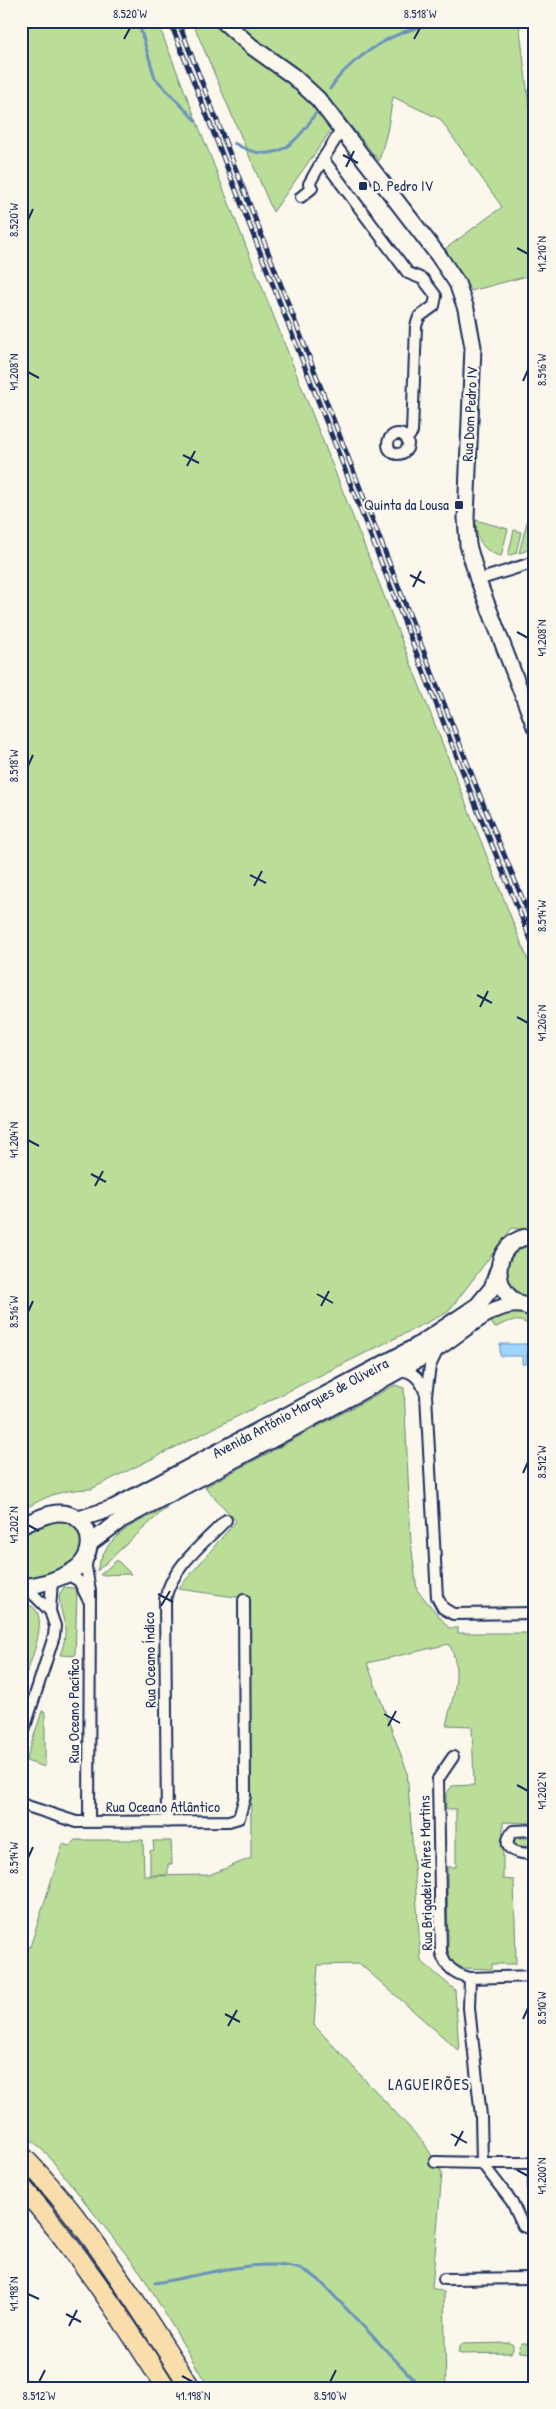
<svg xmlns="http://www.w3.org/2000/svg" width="556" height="2409" font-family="'Patrick Hand',sans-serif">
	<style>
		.green { fill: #badd97; stroke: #6a867a }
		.water { fill: #9ed5fd; stroke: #6a93bd }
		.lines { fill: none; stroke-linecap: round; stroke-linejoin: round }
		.stream { stroke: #6a93bd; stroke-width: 3 }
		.minor-casing { stroke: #1b2f5e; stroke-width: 14 }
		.tertiary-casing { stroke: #1b2f5e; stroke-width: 18 }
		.secondary-casing { stroke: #1b2f5e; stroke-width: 19 }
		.motorway-casing { stroke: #1b2f5e; stroke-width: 22 }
		.minor { stroke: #fbf7ec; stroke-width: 10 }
		.tertiary { stroke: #fbf7ec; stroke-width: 14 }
		.secondary { stroke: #fbf7ec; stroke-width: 15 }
		.motorway { stroke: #f9deab; stroke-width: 19 }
		.rail-casing { stroke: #1b2f5e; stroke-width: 5 }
		.rail { stroke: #fbf7ec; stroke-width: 3; stroke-dasharray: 9; stroke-linecap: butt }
		.ticks { fill: none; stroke: #1b2f5e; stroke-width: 2 }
		.poi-dot { fill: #1b2f5e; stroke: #fbf7ec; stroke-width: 2 }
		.labels { text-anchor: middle; stroke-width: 4.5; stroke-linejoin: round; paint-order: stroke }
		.poi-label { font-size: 15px; fill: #1b2f5e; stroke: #fbf7ec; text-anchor: start }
		.street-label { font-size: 15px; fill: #1b2f5e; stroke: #fbf7ec }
		.neighbourhood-label { font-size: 16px; letter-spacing: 1px; fill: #1b2f5e; stroke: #fbf7ec }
		.neatline { fill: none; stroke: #1b2f5e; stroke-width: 2 }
		.ticks-label { font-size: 12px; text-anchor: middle; fill: #1b2f5e }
	</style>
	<rect width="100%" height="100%" fill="#fbf7ec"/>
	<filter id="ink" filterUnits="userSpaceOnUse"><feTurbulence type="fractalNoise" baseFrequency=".02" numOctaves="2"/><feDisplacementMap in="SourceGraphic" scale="10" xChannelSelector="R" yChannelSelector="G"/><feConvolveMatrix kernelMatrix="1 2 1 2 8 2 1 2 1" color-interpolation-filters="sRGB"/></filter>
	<g filter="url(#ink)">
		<path class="green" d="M21 21H157L535 978V1231L512 1228 448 1312 91 1489C60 1490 48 1495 21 1511Z
			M192 21H519L529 106 535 121V274L471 291 445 249 502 207 440 119 393 97 387 132 379 161 342 115 273 212Z
			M530 517 535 518V548L519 553 528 518Z
			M476 520 508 529 501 556C483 552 475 538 476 520Z
			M514 530 521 532 516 553 508 556Z
			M535 1241V1302L513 1294 504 1277 506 1258 512 1250Z
			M503 1312H516L535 1316V1329C521 1317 510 1319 495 1328L489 1319Z
			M395 1385 404 1388 411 1543 417 1590 449 1628H458V1633H535V1823L503 1822V1879L514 1880 516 1964H492V1969L463 1968 452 1963 448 1951 447 1867H456V1809H446V1794L452 1786 474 1785 472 1726 446 1725C453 1698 463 1670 449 1644L367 1663 407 1771 421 1961 455 1990 459 2051 360 1964 318 1965 314 2025 424 2143 442 2173 432 2288 444 2292 446 2388H209L141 2273 47 2154 21 2131V1945L30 1947 63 1844 69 1846 75 1840H143L144 1876 209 1875 251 1858 250 1599 178 1589 236 1521 205 1487Z
			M167 1507 97 1571C106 1532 135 1525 167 1507Z
			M55 1521C65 1520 72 1521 78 1530 98 1558 43 1582 21 1577V1536Z
			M117 1560 131 1574 100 1575Z
			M64 1587 74 1588 77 1592 75 1656 60 1655C71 1626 61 1622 59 1595Z
			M21 1602C27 1604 34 1606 37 1612 46 1628 27 1671 21 1688Z
			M42 1711 45 1712V1767L26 1761Z
			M516 1838H535V1847L516 1846 514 1842Z
			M153 1841H171L172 1864H168V1875H150V1851L154 1850Z
			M510 2343 513 2345V2350L511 2353 461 2354 458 2352 461 2344Z
			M522 2343H535V2353L520 2352 519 2346Z"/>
		<path class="water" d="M500 1344H527V1364H522V1356H500Z"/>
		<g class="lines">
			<path class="stream" d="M138 21 155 78 196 121
				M330 89C345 64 384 37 413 29 422 26 434 25 443 21
				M234 143C272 166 294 148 315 114
				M155 2283C196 2277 263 2255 303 2270 308 2272 314 2276 319 2280L422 2388"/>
			<defs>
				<path id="minor" d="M342 129 323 159 408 273 423 279 436 296 434 306 419 317 416 326 412 432 407 439
					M301 197 312 188 309 184 323 159
					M388 444a10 10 0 1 1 20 0a10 10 0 1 1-20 0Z
					M478 580 535 562
					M438 1349 430 1366 426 1395 437 1597 443 1608 453 1614 535 1613
					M398 1371C411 1369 421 1379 425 1392
					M87 1556 86 1567 90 1591 89 1822
					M67 1574 79 1581 88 1599
					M26 1587 50 1611
					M21 1739 54 1636 55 1626 50 1611 52 1580
					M453 1757 438 1779 441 1952C446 1968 455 1974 470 1978L469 2008 481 2116 482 2163H535
					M21 1804 76 1822 229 1821 239 1818 245 1796 244 1600
					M167 1822 165 1600C171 1568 204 1543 226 1520
					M535 1830 513 1831C497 1851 520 1854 535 1854
					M470 1978 535 1976
					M435 2162 482 2163 512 2202 523 2226 528 2228 534 2224V2163
					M444 2279 535 2278
					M21 2386 42 2388"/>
				<path id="tertiary" d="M478 580 535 728"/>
				<g id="secondary">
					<path d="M223 21 251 46 293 76 318 99 438 255 457 283 466 309 473 347 466 518 468 545 478 580"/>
					<path d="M535 1236C488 1237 486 1303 535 1308"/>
					<path id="s1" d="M79 1519 113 1508 417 1346 477 1306 492 1288 498 1270"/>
					<path d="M21 1526C32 1521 45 1514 57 1513 86 1511 99 1544 81 1564 73 1573 59 1578 47 1582 38 1584 30 1588 21 1585"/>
					<path d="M90 1543 121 1520C223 1465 327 1412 428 1354 454 1340 491 1301 520 1305"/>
				</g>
				<path id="motorway" d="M21 2155C89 2223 139 2308 191 2388
					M21 2186C76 2249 121 2317 166 2388"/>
			</defs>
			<use href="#minor" class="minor-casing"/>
			<use href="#tertiary" class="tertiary-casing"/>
			<use href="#secondary" class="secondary-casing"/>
			<use href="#motorway" class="motorway-casing"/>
			<use href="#minor" class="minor"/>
			<use href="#tertiary" class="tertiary"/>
			<use href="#secondary" class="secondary"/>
			<use href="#motorway" class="motorway"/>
			<defs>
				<path id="rail" d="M170 21 478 811 535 950
					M178 21 484 806 535 929"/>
			</defs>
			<use href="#rail" class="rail-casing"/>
			<use href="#rail" class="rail"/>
		</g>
	</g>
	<path class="ticks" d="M124 39 130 28M414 39 420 28M343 155 358 163M346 167 354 151M28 220 33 209M517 248 528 254M28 372 39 378M523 381 528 370M183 455 199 463M187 466 195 451M410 575 425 583M413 587 421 571M517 632 528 638M28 766 33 755M250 875 266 883M254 886 262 871M523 927 528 916M477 995 492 1003M480 1007 488 991M517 1017 528 1023M28 1140 39 1146M91 1174 106 1182M95 1186 103 1171M317 1294 333 1303M321 1306 329 1291M28 1312 33 1301M523 1473 528 1462M28 1525 39 1531M158 1594 173 1602M161 1606 170 1591M384 1714 400 1723M388 1726 396 1711M517 1785 528 1791M28 1858 33 1847M225 2014 240 2022M523 2019 528 2008M228 2026 237 2010M451 2134 467 2143M455 2146 463 2131M517 2170 528 2176M28 2294 39 2299M66 2314 81 2322M69 2326 77 2310M182 2376 193 2382M39 2382 45 2370M330 2382 336 2370"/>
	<g class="poi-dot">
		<rect x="358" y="181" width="10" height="10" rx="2.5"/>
		<rect x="454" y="500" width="10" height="10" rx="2.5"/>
	</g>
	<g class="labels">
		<g class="poi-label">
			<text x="373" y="191">D. Pedro IV</text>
			<text x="449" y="510" text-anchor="end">Quinta da Lousa</text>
		</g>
		<g class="street-label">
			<text transform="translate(470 414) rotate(-87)" y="5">Rua Dom Pedro IV</text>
			<text dy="5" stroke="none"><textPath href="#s1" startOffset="248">Avenida António Marques de Oliveira</textPath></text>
			<text transform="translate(150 1660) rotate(-91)" y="5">Rua Oceano Índico</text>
			<text transform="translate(74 1711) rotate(-90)" y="5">Rua Oceano Pacífico</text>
			<text x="163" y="1812">Rua Oceano Atlântico</text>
			<text transform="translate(426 1873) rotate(-91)" y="5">Rua Brigadeiro Aires Martins</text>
		</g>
		<g class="neighbourhood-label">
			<text x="429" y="2090">LAGUEIRÕES</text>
		</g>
	</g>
	<rect width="556" height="2409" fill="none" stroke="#fbf7ec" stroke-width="55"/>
	<rect x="28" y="28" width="500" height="2354" class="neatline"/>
	<g class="ticks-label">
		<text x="130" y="18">8.520°W</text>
		<text x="420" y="18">8.518°W</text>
		<text transform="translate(14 220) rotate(-90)" y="4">8.520°W</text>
		<text transform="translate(542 254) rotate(-90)" y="4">41.210°N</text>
		<text transform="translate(542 370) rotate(-90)" y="4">8.516°W</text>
		<text transform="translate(14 372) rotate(-90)" y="4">41.208°N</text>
		<text transform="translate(542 638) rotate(-90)" y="4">41.208°N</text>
		<text transform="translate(14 766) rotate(-90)" y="4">8.518°W</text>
		<text transform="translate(542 916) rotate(-90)" y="4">8.514°W</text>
		<text transform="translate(542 1023) rotate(-90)" y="4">41.206°N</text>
		<text transform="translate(14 1140) rotate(-90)" y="4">41.204°N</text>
		<text transform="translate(14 1312) rotate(-90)" y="4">8.516°W</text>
		<text transform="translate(542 1462) rotate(-90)" y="4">8.512°W</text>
		<text transform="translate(14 1525) rotate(-90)" y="4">41.202°N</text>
		<text transform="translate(542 1791) rotate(-90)" y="4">41.202°N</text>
		<text transform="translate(14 1858) rotate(-90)" y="4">8.514°W</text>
		<text transform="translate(542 2008) rotate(-90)" y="4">8.510°W</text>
		<text transform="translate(542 2176) rotate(-90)" y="4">41.200°N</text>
		<text transform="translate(14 2294) rotate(-90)" y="4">41.198°N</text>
		<text x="39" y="2400">8.512°W</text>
		<text x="193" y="2400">41.198°N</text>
		<text x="330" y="2400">8.510°W</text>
	</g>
</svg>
